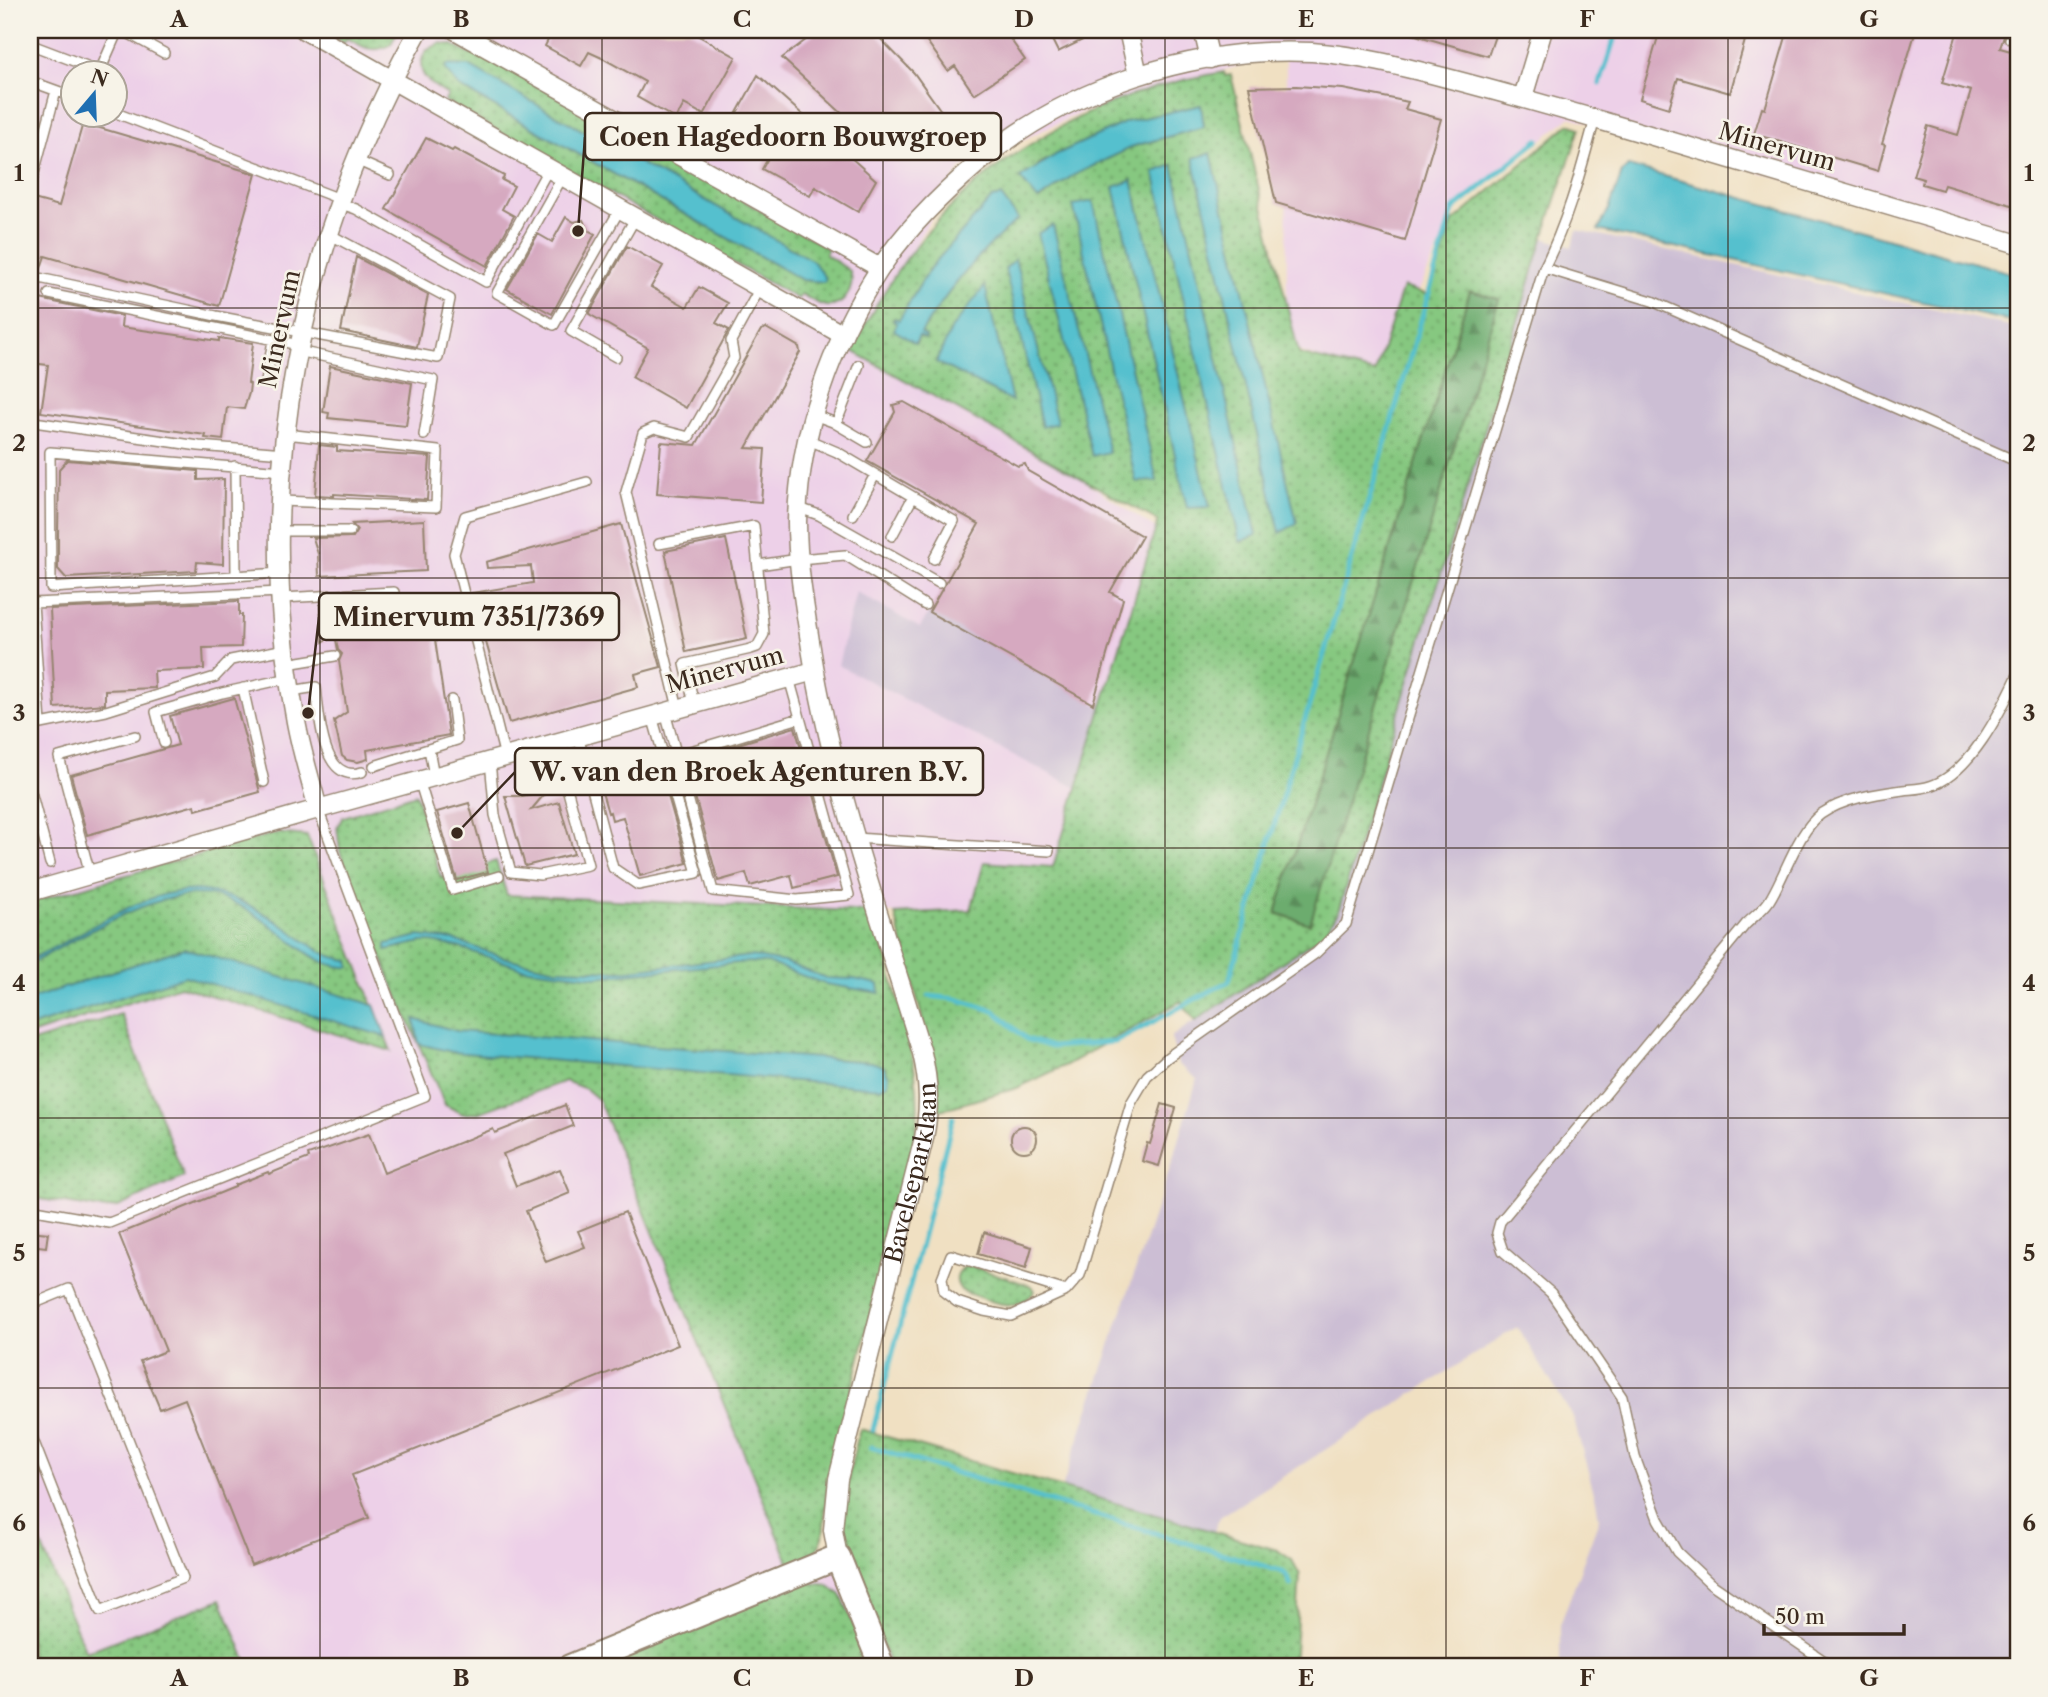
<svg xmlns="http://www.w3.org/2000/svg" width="2048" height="1697" font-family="'Libre Caslon Text',serif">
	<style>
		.built { fill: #edd0e8; fill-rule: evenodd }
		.industrial { fill: #ccbed4 }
		.grass { fill: url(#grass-dots); stroke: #60794f; stroke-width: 2; fill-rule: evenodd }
		.forest { fill: url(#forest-firs); stroke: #546b46; stroke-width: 2 }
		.water { fill: #54c0ce; stroke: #487576; stroke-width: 2 }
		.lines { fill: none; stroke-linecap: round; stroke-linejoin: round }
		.stream { stroke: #54c0ce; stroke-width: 5 }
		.building { fill: #d6a9c0 }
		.lane-casing { stroke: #968570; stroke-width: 12 }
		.street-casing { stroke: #968570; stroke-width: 21 }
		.secondary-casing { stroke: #968570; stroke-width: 28 }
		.lane { stroke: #fff; stroke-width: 9 }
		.street { stroke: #fff; stroke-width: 18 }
		.secondary { stroke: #fff; stroke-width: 24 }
		.grid { fill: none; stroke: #3b2a1e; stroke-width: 2; stroke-opacity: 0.55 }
		.labels { text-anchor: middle; stroke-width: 5; stroke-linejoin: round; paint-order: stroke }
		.street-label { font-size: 24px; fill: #3b2a1e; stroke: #f7f3e8 }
		.leader { fill: none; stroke: #3b2a1e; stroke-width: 2.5 }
		.callout-dot { fill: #3b2a1e; stroke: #f7f3e8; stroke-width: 2.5 }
		.callout { fill: #f7f3e8; stroke: #3b2a1e; stroke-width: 2.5 }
		.callout-label { font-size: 26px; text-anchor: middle; font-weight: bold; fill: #3b2a1e }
		.neatline { fill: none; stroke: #3b2a1e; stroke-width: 2.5 }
		.grid-label { font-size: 23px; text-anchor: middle; font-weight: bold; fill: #3b2a1e }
	</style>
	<defs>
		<pattern id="grass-dots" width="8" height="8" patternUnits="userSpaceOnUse" patternTransform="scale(1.75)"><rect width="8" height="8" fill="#86c880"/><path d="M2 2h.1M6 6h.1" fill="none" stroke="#6fa368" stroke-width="1.8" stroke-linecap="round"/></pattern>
		<pattern id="forest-firs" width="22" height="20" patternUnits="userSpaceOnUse" patternTransform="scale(1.75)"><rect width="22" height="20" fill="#6cac6e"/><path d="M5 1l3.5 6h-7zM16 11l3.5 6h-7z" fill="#5a8c5a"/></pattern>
	</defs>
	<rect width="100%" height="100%" fill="#f7f3e8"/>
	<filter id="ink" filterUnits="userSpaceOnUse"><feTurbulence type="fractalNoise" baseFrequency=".0143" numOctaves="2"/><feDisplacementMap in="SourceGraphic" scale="14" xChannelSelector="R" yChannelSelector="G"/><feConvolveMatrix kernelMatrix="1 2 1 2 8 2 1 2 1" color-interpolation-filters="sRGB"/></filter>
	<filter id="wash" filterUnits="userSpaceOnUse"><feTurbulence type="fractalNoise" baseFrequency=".00686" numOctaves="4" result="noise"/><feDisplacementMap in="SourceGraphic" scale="28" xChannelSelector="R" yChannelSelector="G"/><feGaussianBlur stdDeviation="1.57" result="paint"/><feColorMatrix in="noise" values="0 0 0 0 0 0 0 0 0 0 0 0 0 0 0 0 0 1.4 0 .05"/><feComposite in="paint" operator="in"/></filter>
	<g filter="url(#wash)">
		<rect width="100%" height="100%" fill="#f0e0c2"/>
		<path class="built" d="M30 30H2018V247L1570 117 1457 209 1378 378 1287 347 1286 52 1082 112 960 169 864 332 1162 533 1049 920 523 896 790 1567 843 1542 842 1520 847 1480 860 1429 1277 1550 1292 1560 1300 1575 1294 1667H249L220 1599 86 1652 30 1625ZM74 74H116V116H74Z"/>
		<path class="industrial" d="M1577 230 2018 328V1667H1560V1625L1599 1519 1596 1500 1573 1417 1517 1327 1220 1517 1214 1531 1062 1488 1178 1144 1197 1079 1178 1064 1171 1037 1324 934 1338 912 1543 238 1572 247Z
			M856 592 920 628 929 612 1106 710 1081 790 838 665Z"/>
		<path class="grass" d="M320 30H398L391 44C374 55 363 47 347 38L344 43Z
			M440 43 453 45 471 55 474 50 828 248 825 254 850 271C855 286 846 308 826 306 818 305 809 298 801 294L798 299 445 101 448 95C431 85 412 74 426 51ZM450 67H469L824 282 802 280 458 86 448 72Z
			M1224 72 1225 76 1231 75 1299 354 1375 373 1403 287 1429 295 1453 222 1569 124 1580 128 1543 238 1338 912 1324 934 1195 1021 1181 1001 1066 1065 1017 1088 937 1111 938 1078 895 914 971 910 984 862 1053 867 1158 521 851 350C866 324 880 297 897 272 972 161 1094 93 1224 72ZM1201 106 1204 127 1134 146 1072 176 1039 200 1038 164 1126 122ZM1001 196 1018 219C979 252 948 290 921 333L926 336 924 339 919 336 916 343 893 320 895 318 899 320 930 268ZM1470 291 1499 299 1309 924 1276 913Z
			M416 794 441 878 496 861 507 895 875 912C883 944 891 976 900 1008 911 1050 922 1088 916 1131L827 1490 823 1537C818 1554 805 1559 791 1567L598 1099 586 1089 565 1081 478 1113 463 1114 445 1105 391 980 340 852 337 827 343 817Z
			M277 833 307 836 391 1051 180 986 30 1035V902Z
			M121 1014 184 1177 118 1207 102 1209 34 1198 35 1188 30 1186V1043Z
			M968 1265 1032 1286 1035 1291C1015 1317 987 1299 962 1291 953 1281 956 1271 968 1265Z
			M860 1429 1277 1550 1292 1560 1300 1575 1294 1667H891L848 1560C836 1515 849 1473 860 1429Z
			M30 1518 86 1652 221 1599 249 1667H32L30 1665Z
			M805 1582 828 1585 841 1595 872 1667H590Z"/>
		<path class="forest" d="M1470 291 1499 299 1310 924 1276 913Z"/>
		<path class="water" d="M447 65 469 66 813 261 826 279 824 282 802 280 458 86 445 68Z
			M1201 105 1204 127 1134 146 1072 176 1038 200 1020 178 1057 154 1126 122Z
			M1211 153 1297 523 1280 533 1193 158Z
			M1173 165 1257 535 1240 542 1154 172Z
			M1628 166 2018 275V323L1598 230 1609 209 1622 173Z
			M1132 180 1210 507 1187 508 1114 187Z
			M1001 196 1018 219C979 252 948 290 921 333L926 336 925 339 919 336 915 343 894 330 897 323 893 321 895 318 899 320 930 268 992 198Z
			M1093 201 1157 481 1136 482 1073 205Z
			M1053 225 1109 452 1092 456 1038 233Z
			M1015 259 1057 423 1042 427 1005 269Z
			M985 286 1012 401 936 362 952 328Z
			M197 890C231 893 259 909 287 928 307 942 323 958 349 960L350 967C322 969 301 948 280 932 261 918 237 901 214 896 159 885 78 939 30 964V959C84 936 136 891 197 890Z
			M418 936 454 940 509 959 557 969 620 971 751 956 784 962 826 978 854 979 879 984 880 993 825 984 768 963 748 962 595 977 522 968 458 947 432 942H422L386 950V944Z
			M184 948 374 1005 386 1037 185 976 30 1027V999Z
			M414 1019 457 1031 872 1062 883 1066 889 1076 888 1084 880 1088 452 1052 419 1044Z"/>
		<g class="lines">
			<path class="stream" d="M1600 84 1617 30
				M929 996 956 999 995 1011 1026 1039 1052 1047 1115 1042 1229 981 1453 210 1538 140
				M873 1430 953 1118
				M871 1447 1280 1571 1286 1575 1291 1585"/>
		</g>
		<g id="blocks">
			<path class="building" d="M553 30H688L736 57 704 115 684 104 676 119 637 97 645 82 602 58 589 52 581 66 545 46Z
				M819 30H872L914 73 949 122 916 147 909 136 875 133 849 120 782 58Z
				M919 30H1004L1025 60 974 94 955 66 948 71Z
				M1047 30H1103L1058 52Z
				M1413 30H1497L1488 56 1412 34Z
				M1660 30H1748L1730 93 1678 78 1669 108 1640 99Z
				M1788 30H1916L1882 144 1885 145 1878 171 1754 134 1762 108 1765 109Z
				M1958 30H2006L2000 48 2018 53V207L1944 185 1942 190 1922 184 1923 179 1913 176 1928 126 1958 135 1971 91 1942 83Z
				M758 75 876 180 858 212 815 187 810 196 789 184 762 169 767 160 724 136Z
				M1296 86 1343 89 1394 99 1408 102 1405 109 1441 119 1405 241 1276 203 1249 87Z
				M83 123 256 174 219 306 45 256 40 271 30 269V198L59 206Z
				M426 138 452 151 454 149 504 176 502 180 514 186 502 209 514 216 487 266 386 209Z
				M566 217 574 222 583 220 588 230 595 234 552 314 507 289 538 234 552 242Z
				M627 246 663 266 651 287 687 307 699 287 728 303 716 323 729 330 686 408 632 377 648 348 589 314Z
				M356 257 428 295 417 347 341 331Z
				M30 297 122 316 121 327 219 341V338L253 343 248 383 250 384 249 393 244 409 227 407 223 440 205 438 206 435 41 412 48 365 30 363Z
				M766 328 799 347 800 352 746 448 765 449 761 502 657 494 661 442 696 445 761 330Z
				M330 366 412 383 406 426 328 418 329 413 323 412Z
				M904 402 1018 466 1025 464 1028 471 1142 536 1110 592 1123 599 1093 704 929 612 979 524 867 461 895 412 893 405Z
				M319 445 337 447V451L430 457 427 500 334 494V496L315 495Z
				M67 460 198 471V480L224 479 223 564 197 562 196 571 66 578 58 569V535L59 469Z
				M424 520 426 571 319 576 318 554 313 538 353 537 357 530 352 524Z
				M621 524 661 667 635 674 638 687 509 723 472 593 533 583 531 566 487 568 486 562Z
				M726 539 747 639 686 652 665 551Z
				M429 599 449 735 367 750 368 759 358 762 347 760 342 756 334 721 347 712 339 661 342 654 338 650 335 634 323 642 320 605 345 604 346 612Z
				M239 601V615H242L241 647 203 648 204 669 154 671 155 688 105 690V704L55 708 50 609Z
				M234 698 260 792 196 810 195 805 87 835 71 775 178 745 170 716Z
				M795 727 837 877 794 888 791 875 750 886 746 873 718 881 685 760Z
				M637 757 641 773 660 768 687 863 640 876 623 817 612 820 610 812 608 813 595 768Z
				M547 791 531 810 559 802 574 854 525 866 505 796H522Z
				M469 803 488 872 457 880 437 812Z
				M1162 1104 1176 1108 1159 1166 1142 1161 1147 1143 1150 1144Z
				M565 1105 573 1126 503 1154 516 1186 560 1169 570 1193 526 1211 546 1262 585 1247 578 1231 625 1212 678 1345 352 1475 369 1518 251 1565 185 1399 160 1409 140 1361 166 1351 119 1234 235 1187V1185L268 1172 269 1174 309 1158 308 1155 369 1134 384 1173 493 1129 495 1133Z
				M1011 1139a13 13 0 1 1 26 0a13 13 0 1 1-26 0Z
				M30 1231 48 1233 46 1247 30 1245Z
				M984 1232 1032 1247 1026 1268 978 1254Z"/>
		</g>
	</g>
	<g filter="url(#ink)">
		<use href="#blocks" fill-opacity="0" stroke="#968570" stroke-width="2"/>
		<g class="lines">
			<defs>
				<path id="lane" d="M122 30 164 53
					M2010 39 2018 41
					M37 47 100 71 118 30
					M30 81 74 97
					M116 113 340 199
					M356 160 390 175
					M563 176 497 293 554 325 620 209
					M30 188 56 91
					M338 203 356 209 486 282 549 168
					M1544 268 1652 301 2018 462
					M30 276 216 316 438 358 450 299 329 234
					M49 294 299 345
					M298 351 433 380 424 435
					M616 357 571 331 636 217
					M266 382 273 340
					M814 415 833 422 867 442
					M34 422 199 446 284 453
					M836 424 859 365
					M809 440 837 452 954 521 934 559
					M235 466 236 576
					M281 501 436 507 438 451 286 434
					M799 508 819 515 939 583
					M853 515 875 475
					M280 531H350
					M892 536 913 497
					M659 544 754 526 764 634 757 647 751 649 685 664 694 704
					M758 565 799 559 845 555 925 605
					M281 573 51 588 50 452 283 471
					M282 592 33 603 41 724 106 711 215 677 231 660 285 649
					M282 598 394 592
					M287 664 335 656
					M243 688 264 782
					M291 691 316 687C319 712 321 785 362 772
					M678 708 626 492 643 433 654 428 689 437 734 358 731 341 760 288
					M665 712 713 891 797 900 849 895 789 678
					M578 736 613 868 638 885 697 873 652 716
					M164 743 156 712 222 693 289 678
					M429 749 434 776
					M677 755 800 718
					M505 757 454 554 465 516 587 482
					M490 761 495 815 511 872 540 875 588 865 564 777 557 742
					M374 766 457 740 452 700
					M419 780 453 890 499 876
					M30 788 50 863
					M856 838 1049 851
					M90 874 59 757 135 736
					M30 1209 109 1223 425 1096 318 809
					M1066 1291 951 1255 942 1278 944 1292 957 1302 984 1311 1011 1316 1066 1291 1080 1275 1131 1103 1147 1076 1168 1057 1316 953 1346 924 1544 268C1568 221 1581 170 1595 119
					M30 1305 69 1289 183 1578 100 1611 30 1432
					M1833 1667 1710 1583 1677 1552 1658 1519 1635 1457 1622 1397 1551 1293 1503 1251 1497 1233 1500 1222 1746 924C1753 917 1763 910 1769 901 1785 876 1797 832 1821 814 1845 798 1874 794 1903 790 1911 789 1921 789 1930 786 1970 774 2001 711 2018 675"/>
				<g id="street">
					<path d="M304 30 843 335"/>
					<path d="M455 30 880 268"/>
					<path d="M1128 30 1138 75"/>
					<path d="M1203 30 1210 59"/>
					<path d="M1523 97 1543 30"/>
					<path d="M318 809C310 778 300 747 295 716 250 479 302 237 419 30"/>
					<path d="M30 892 318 809 814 671"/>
					<path id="s1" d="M838 1557 833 1530 838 1479 924 1138C930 1108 929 1083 922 1053 880 915 830 778 809 635 803 597 797 560 797 522 799 433 831 344 879 270 905 230 941 195 977 164 1067 87 1194 46 1312 52 1356 55 1400 66 1443 77 1497 91 1550 106 1602 121 1741 162 1880 203 2018 244"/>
				</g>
				<path id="secondary" d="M570 1667 838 1557 882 1667"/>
			</defs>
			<use href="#lane" class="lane-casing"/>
			<use href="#street" class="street-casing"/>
			<use href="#secondary" class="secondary-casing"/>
			<use href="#lane" class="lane"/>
			<use href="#street" class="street"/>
			<use href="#secondary" class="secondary"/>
		</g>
	</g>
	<path class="grid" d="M320 30V1667M602 30V1667M883 30V1667M1165 30V1667M1446 30V1667M1728 30V1667M30 308H2018M30 578H2018M30 848H2018M30 1118H2018M30 1388H2018"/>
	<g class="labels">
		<g class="street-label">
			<text transform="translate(1777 147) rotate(16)" y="8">Minervum</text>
			<text transform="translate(280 329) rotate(-78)" y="8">Minervum</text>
			<text transform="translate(725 670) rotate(-15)" y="8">Minervum</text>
			<text dy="8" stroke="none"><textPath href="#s1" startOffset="394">Bavelseparklaan</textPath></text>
		</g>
	</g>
	<path class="leader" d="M578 231L585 137M308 713L319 617M457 833L515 772"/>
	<g class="callout-dot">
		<circle cx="578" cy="231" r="7"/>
		<circle cx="308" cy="713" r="7"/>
		<circle cx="457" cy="833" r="7"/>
	</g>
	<g class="callout">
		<rect x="585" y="113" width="416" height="47" rx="7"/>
		<rect x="319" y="593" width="300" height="47" rx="7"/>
		<rect x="515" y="748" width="468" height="47" rx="7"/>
	</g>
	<g class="callout-label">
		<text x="793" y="146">Coen Hagedoorn Bouwgroep</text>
		<text x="469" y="626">Minervum 7351/7369</text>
		<text x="749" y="781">W. van den Broek Agenturen B.V.</text>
	</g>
	<rect width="2048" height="1697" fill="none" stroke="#f7f3e8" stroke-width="77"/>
	<g transform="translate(94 94) rotate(19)"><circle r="33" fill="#f7f3e8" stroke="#aca397" stroke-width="2"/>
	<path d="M0-5L12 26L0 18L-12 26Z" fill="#1f6fb2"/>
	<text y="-10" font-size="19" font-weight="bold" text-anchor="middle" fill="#3b2a1e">N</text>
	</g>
	<path d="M1764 1624v10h140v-10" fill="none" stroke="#3b2a1e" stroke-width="3.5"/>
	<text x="1775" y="1624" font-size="21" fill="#3b2a1e" stroke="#f7f3e8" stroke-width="5" paint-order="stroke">50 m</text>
	<rect x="38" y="38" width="1972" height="1620" class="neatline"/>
	<g class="grid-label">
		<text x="179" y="27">A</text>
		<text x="461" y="27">B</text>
		<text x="742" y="27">C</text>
		<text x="1024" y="27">D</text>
		<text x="1306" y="27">E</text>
		<text x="1587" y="27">F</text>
		<text x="1869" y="27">G</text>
		<text x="19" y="181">1</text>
		<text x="2029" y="181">1</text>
		<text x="19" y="451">2</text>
		<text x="2029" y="451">2</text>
		<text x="19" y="721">3</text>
		<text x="2029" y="721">3</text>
		<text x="19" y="991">4</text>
		<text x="2029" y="991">4</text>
		<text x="19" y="1261">5</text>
		<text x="2029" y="1261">5</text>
		<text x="19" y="1531">6</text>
		<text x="2029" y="1531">6</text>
		<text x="179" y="1686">A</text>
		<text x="461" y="1686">B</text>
		<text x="742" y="1686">C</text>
		<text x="1024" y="1686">D</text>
		<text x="1306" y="1686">E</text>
		<text x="1587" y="1686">F</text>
		<text x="1869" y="1686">G</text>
	</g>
</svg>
